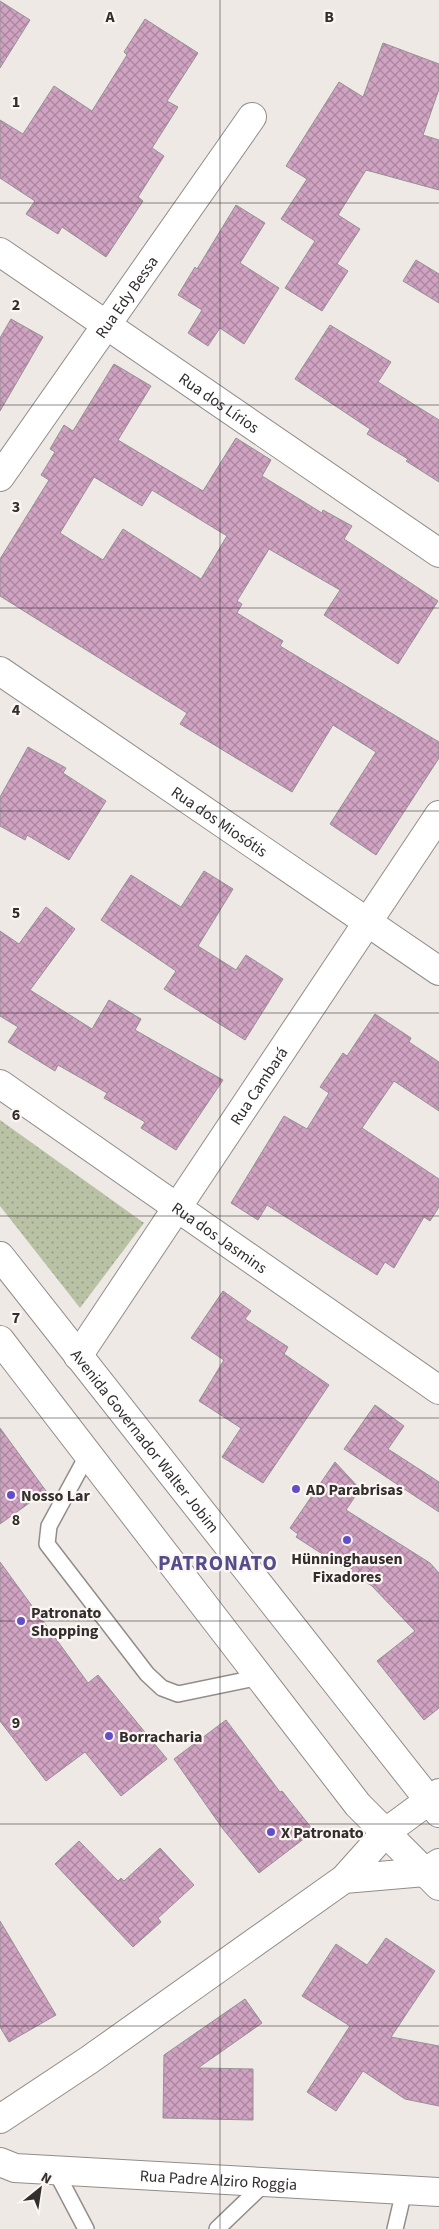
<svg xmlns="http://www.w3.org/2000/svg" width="439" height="2229" font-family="'Source Sans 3',sans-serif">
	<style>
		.grass { fill: url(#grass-dots) }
		.building { fill: url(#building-cross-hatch); stroke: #969194; fill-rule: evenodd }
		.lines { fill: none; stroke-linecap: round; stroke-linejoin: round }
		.service-casing { stroke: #928c8a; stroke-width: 18 }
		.minor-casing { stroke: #928c8a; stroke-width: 30 }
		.tertiary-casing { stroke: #928c8a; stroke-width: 30 }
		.secondary-casing { stroke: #928c8a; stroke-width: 30 }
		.service { stroke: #fff; stroke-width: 15 }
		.minor { stroke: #fff; stroke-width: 28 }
		.tertiary { stroke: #fff; stroke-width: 28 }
		.secondary { stroke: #fff; stroke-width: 28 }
		.grid { fill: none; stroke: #312e2d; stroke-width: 1; stroke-opacity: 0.55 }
		.poi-dot { fill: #644ec7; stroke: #fcf6f3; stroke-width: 2 }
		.labels { text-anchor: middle; stroke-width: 4.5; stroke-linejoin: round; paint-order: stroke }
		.street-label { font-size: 16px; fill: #312e2d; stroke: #fcf6f3 }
		.poi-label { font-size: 16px; font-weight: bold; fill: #312e2d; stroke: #fcf6f3; text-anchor: start }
		.district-label { font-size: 21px; font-weight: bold; letter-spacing: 1px; fill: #544d8c; stroke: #fcf6f3 }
		.grid-label { font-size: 16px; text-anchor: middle; font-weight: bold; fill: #312e2d; stroke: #fcf6f3; stroke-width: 4.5; stroke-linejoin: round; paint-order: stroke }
	</style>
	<defs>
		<pattern id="grass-dots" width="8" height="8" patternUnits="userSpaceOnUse" patternTransform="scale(1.25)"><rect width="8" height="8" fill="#b9c2a5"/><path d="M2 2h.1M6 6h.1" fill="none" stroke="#979e87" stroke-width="1.8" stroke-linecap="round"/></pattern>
		<pattern id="building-cross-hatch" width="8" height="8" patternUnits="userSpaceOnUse" patternTransform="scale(1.25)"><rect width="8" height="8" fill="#d0a3c2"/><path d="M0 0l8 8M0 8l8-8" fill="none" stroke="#a9859e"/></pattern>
	</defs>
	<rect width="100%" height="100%" fill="#efe9e6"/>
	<path class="grass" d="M0 1120 144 1223 80 1308 0 1206Z"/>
	<path class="building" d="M0 1 30 20 0 68Z
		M145 19 198 53 167 101 178 107 152 148 164 156 138 197 143 201 106 257 62 227 58 234 26 214 35 201 0 178V120L23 134 54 86 92 111 127 55 124 52Z
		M383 43 439 64V89L423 135 439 140V190L366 170 338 215 360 229 337 264 348 271 322 311 285 288 315 241 281 219 307 179 286 166 339 82 363 97Z
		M236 205 265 223 240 263 279 288 244 344 220 328 208 346 188 333 202 310 178 295 195 267 197 269Z
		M416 260 439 274V303L403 281Z
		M11 319 43 337 0 411V338Z
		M330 325 391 362 378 382 439 420V482L406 461 408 459 367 434 370 429 295 379Z
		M114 364 151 386 118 440 203 491 236 438 271 460 262 476 322 513 323 510 352 526 344 539 438 601 398 664 324 615 340 590 269 549 237 601 242 604 237 613 283 641 280 646 439 742V758L376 855 330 824 376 752 333 725 292 792 180 724 187 713 0 596V559L49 480 41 475 55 452 50 449 64 425 73 431ZM94 477 142 506 152 490 227 536 201 579 123 529 103 560 60 533Z
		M28 747 66 768 63 773 106 801 69 860 27 835 25 840 0 826V797Z
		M204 871 233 889 198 946 236 970 246 955 283 979 245 1040 164 989 176 971 101 920 131 875 181 907Z
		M46 907 75 929 30 990 92 1029 109 1000 141 1019 135 1030 223 1080 176 1150 141 1128 145 1122 104 1098 107 1093 58 1065 55 1071 8 1042 18 1027 0 1016V931L19 944Z
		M375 1014 411 1038 409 1042 439 1062V1111L394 1081 362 1128 439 1179V1207L430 1221 424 1217 394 1268 385 1262 377 1275 267 1205 258 1220 231 1203 284 1116 307 1129 329 1093 320 1087 343 1053 347 1056Z
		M223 1291 251 1311 245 1319 288 1347 284 1354 329 1385 263 1483 222 1457 241 1428 199 1401 224 1360 191 1338Z
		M375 1405 404 1426 388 1449 439 1482V1512L344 1449Z
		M0 1428 46 1491 0 1524Z
		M335 1462 360 1489 346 1510 430 1563 439 1573V1708L424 1720 377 1661 415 1631 372 1586 296 1537 298 1534 290 1528Z
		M0 1562 88 1683 98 1675 167 1759 121 1796 85 1752 46 1781 0 1721Z
		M226 1720 280 1792 282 1791 314 1831 259 1873 223 1829 174 1759Z
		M79 1841 118 1881 121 1878 124 1881 160 1848 194 1885 158 1918 161 1922 133 1947 55 1864Z
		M0 1921 56 2015 9 2042 0 2027Z
		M386 1938 435 1971 391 2037 439 2046V2106L405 2099 363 2071 336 2111 307 2092 350 2026 302 1996 336 1944 367 1965Z
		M245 1999 262 2023 198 2068 253 2069V2120L163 2118 164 2055Z"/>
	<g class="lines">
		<defs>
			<path id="service" d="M88 1454 49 1526 47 1544 147 1674 162 1688 178 1694 260 1677
				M55 2170 86 2229
				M217 2229 266 2182
				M395 2229 404 2191"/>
			<g id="minor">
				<path id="s1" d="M0 252 439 553"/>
				<path id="s2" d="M0 477 252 117"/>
				<path id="s3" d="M0 671 439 971"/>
				<path id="s4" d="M0 1084 439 1390"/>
				<path id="s5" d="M78 1356 439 815"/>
				<path id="s6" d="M0 2162 15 2168 439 2192"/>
			</g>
			<path id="tertiary" d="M344 1879 425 1872 439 1863
				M0 2119 89 2060 344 1879 386 1832 439 1793"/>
			<g id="secondary">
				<path id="s7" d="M0 1256 439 1813"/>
				<path d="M0 1340 358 1805 439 1886"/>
			</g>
		</defs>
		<use href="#service" class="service-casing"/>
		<use href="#minor" class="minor-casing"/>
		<use href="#tertiary" class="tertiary-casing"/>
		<use href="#secondary" class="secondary-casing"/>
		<use href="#service" class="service"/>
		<use href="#minor" class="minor"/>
		<use href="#tertiary" class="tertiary"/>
		<use href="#secondary" class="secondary"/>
	</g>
	<path class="grid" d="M220 0V2229M0 203H439M0 405H439M0 608H439M0 811H439M0 1013H439M0 1216H439M0 1418H439M0 1621H439M0 1824H439M0 2026H439"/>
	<g class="poi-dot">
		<circle cx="296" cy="1489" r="5"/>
		<circle cx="11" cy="1495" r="5"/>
		<circle cx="347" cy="1540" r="5"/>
		<circle cx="21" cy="1621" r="5"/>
		<circle cx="109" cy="1736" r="5"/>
		<circle cx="271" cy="1832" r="5"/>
	</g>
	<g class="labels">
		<g class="street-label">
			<text dy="6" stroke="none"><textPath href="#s2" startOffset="220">Rua Edy Bessa</textPath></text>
			<text dy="6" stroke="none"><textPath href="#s1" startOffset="266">Rua dos Lírios</textPath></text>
			<text dy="6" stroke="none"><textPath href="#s3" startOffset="266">Rua dos Miosótis</textPath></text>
			<text dy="6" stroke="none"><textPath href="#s5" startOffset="325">Rua Cambará</textPath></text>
			<text dy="6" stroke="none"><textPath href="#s4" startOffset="268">Rua dos Jasmins</textPath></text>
			<text dy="6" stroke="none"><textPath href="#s7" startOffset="235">Avenida Governador Walter Jobim</textPath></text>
			<text dy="6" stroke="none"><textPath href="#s6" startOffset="220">Rua Padre Alziro Roggia</textPath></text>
		</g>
		<g class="poi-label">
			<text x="306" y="1495">AD Parabrisas</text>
			<text x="21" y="1501">Nosso Lar</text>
			<text x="347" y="1564" text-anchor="middle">Hünninghausen<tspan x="347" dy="18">Fixadores</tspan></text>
			<text x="31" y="1618">Patronato<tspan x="31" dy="18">Shopping</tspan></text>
			<text x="119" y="1742">Borracharia</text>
			<text x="281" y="1838">X Patronato</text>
		</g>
		<g class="district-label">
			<text x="218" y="1570">PATRONATO</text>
		</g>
	</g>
	<g class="grid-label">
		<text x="110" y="22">A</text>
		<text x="329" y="22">B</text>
		<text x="16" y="107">1</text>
		<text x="16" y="310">2</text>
		<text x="16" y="512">3</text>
		<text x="16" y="715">4</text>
		<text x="16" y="918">5</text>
		<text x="16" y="1120">6</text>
		<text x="16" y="1323">7</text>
		<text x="16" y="1525">8</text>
		<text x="16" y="1728">9</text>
	</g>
	<g transform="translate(40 2189) rotate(30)" stroke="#fcf6f3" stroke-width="4" paint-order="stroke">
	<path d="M0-4L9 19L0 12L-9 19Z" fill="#312e2d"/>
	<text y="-8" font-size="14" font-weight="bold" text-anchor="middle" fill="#312e2d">N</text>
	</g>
</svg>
